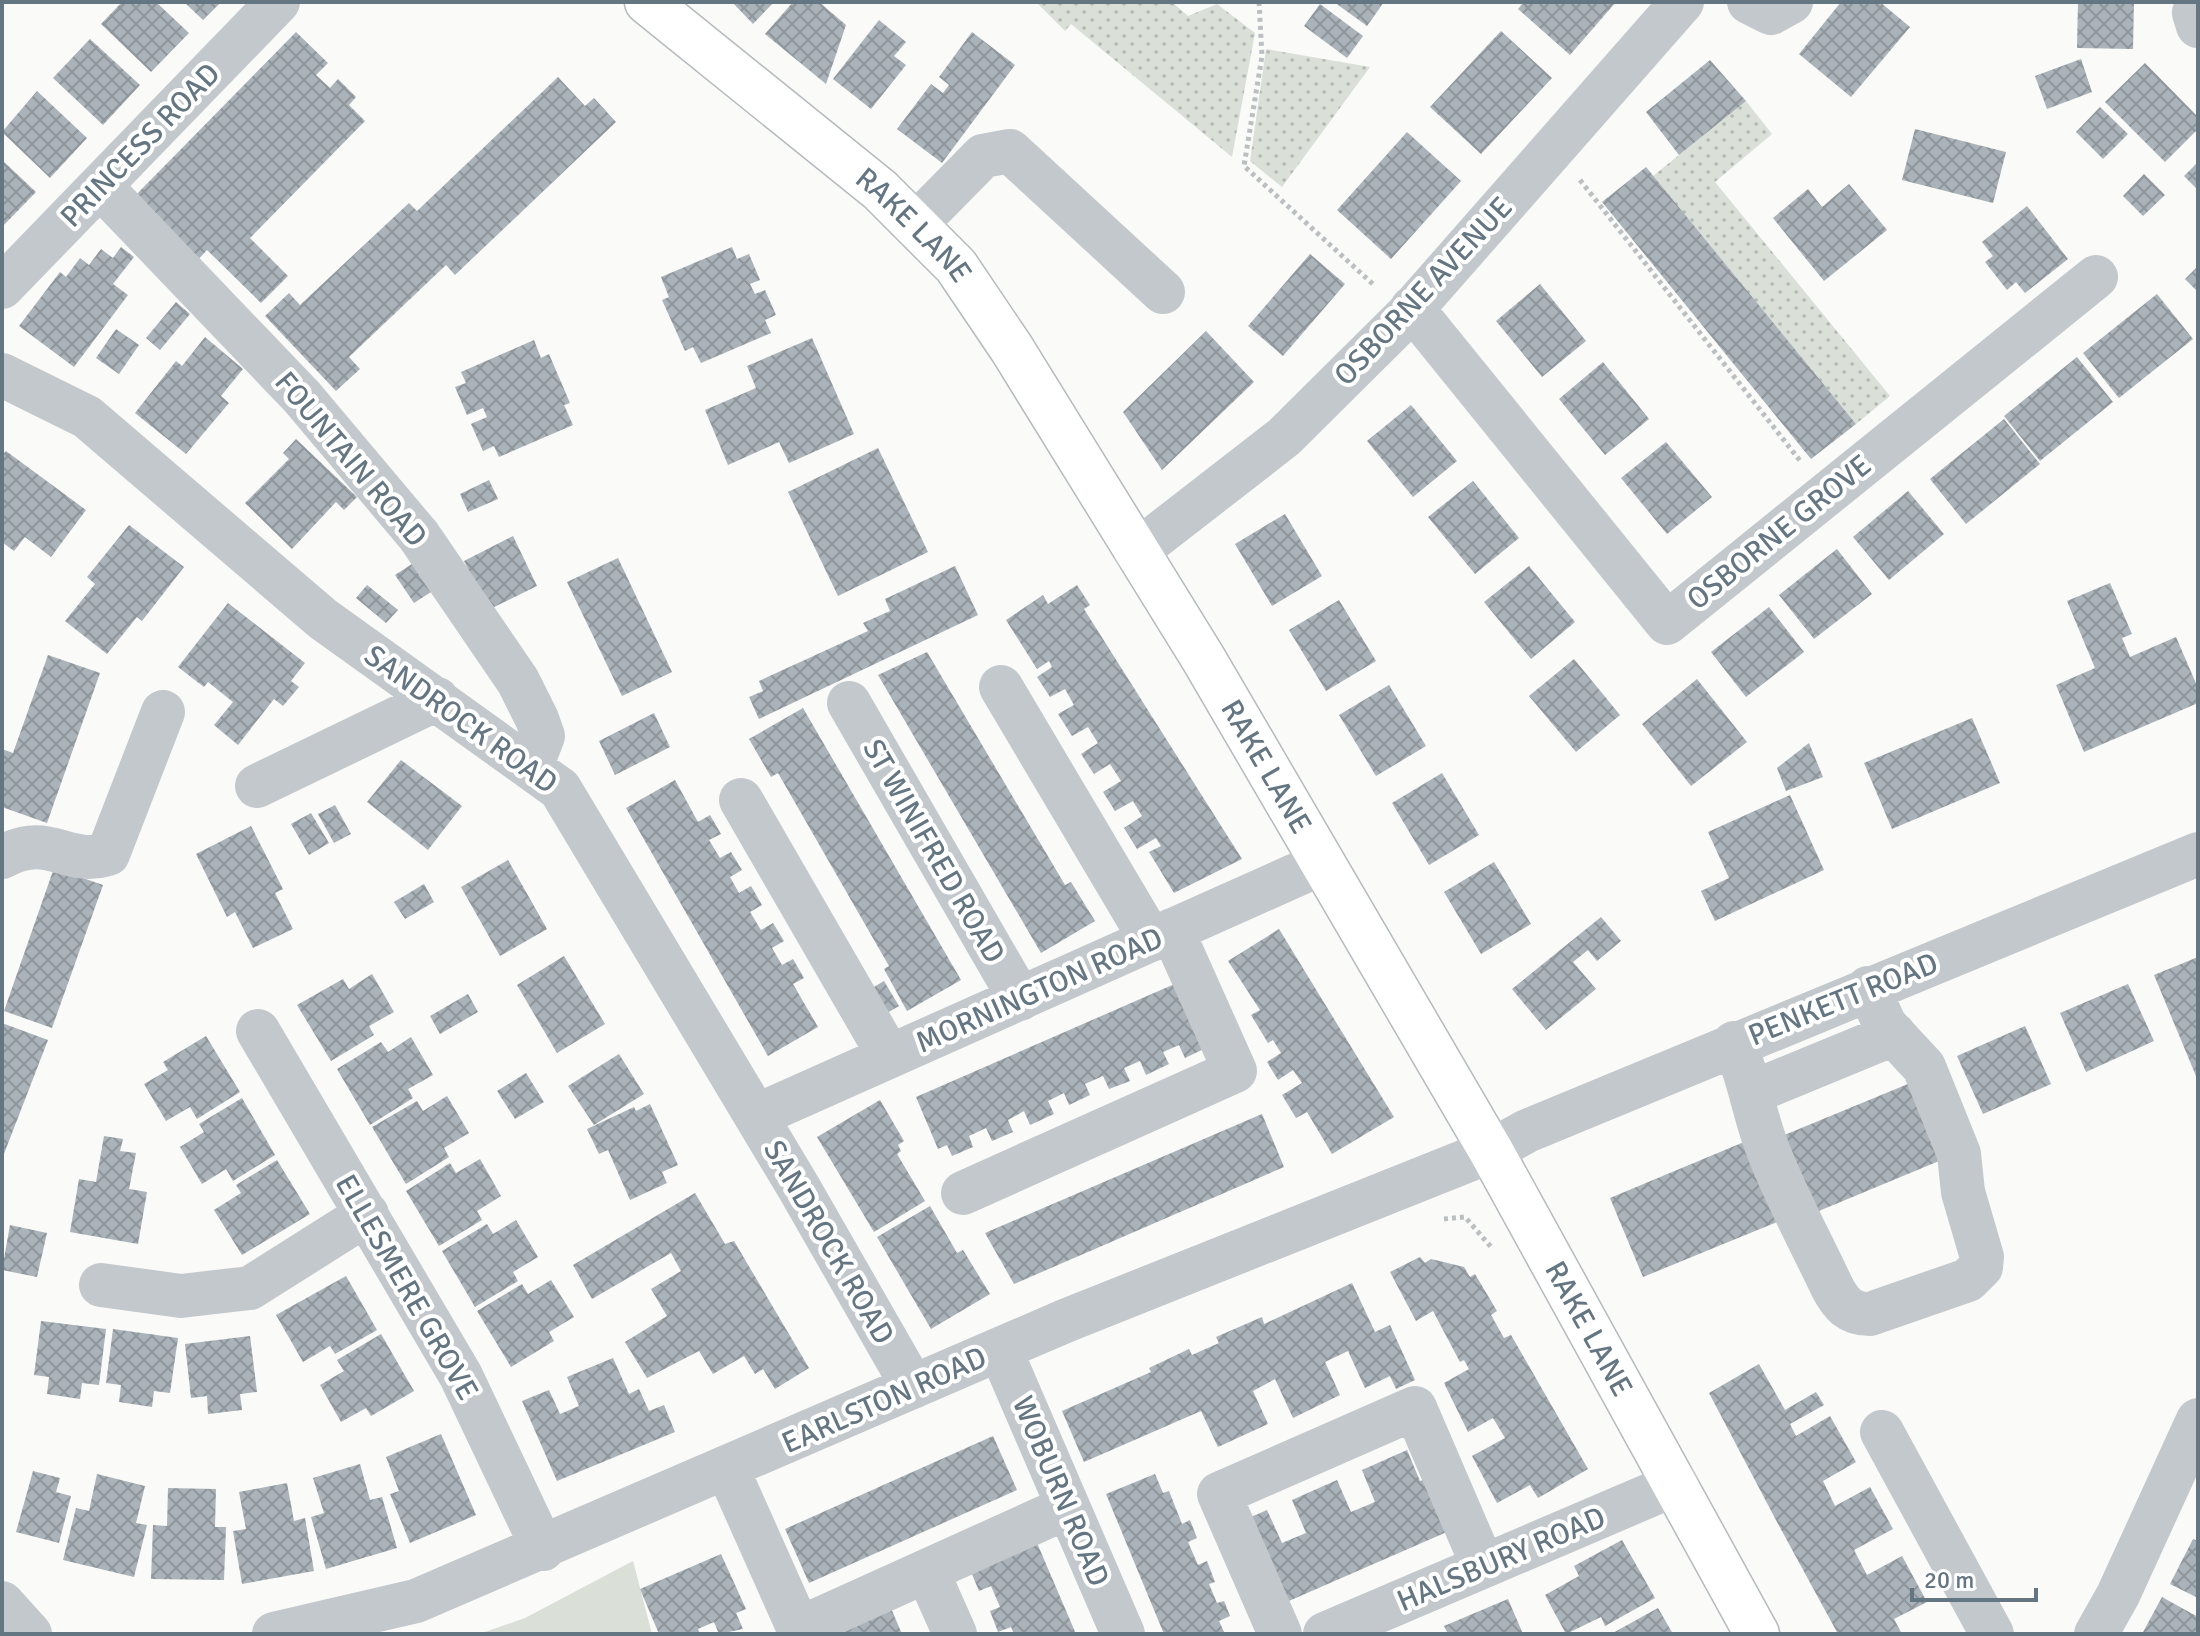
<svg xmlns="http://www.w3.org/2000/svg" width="2200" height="1636" font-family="Signika,sans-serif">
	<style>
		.grass { fill: url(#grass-dots) }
		.green { fill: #dadfd7 }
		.building { fill: url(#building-cross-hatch) }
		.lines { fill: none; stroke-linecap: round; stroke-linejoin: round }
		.major-casing { stroke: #b5babe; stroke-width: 47 }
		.path { stroke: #bbbfc2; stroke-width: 5; stroke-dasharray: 4 4; stroke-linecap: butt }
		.minor { stroke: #c3c8cc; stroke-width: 44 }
		.major { stroke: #fff; stroke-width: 44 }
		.labels { text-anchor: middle; stroke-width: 8; stroke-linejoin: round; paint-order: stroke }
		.street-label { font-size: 30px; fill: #657683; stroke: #fff }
	</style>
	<defs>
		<pattern id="grass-dots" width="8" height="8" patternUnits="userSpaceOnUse" patternTransform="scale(2)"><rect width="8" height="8" fill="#dadfd7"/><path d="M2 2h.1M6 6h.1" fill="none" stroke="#b4b9b4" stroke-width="1.8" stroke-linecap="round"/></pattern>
		<pattern id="building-cross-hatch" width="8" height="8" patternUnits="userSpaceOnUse" patternTransform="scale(2)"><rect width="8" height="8" fill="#aab3b9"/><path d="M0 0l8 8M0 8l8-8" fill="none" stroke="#8e969c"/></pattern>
	</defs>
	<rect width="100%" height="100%" fill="#fafaf8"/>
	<path class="grass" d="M1036 2H1172L1188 16 1217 4 1255 33 1232 157 1071 24 1065 31Z
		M1266 49 1370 67 1282 187 1250 161Z
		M1746 101 1772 134 1715 182 1890 396 1856 424 1653 176Z"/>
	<path class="green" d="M633 1561 652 1634H479L525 1618Z"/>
	<path class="building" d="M122 2H156L189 33 151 72 101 24Z
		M184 2H221L203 20Z
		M732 2H774L753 24Z
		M793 2H819L846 25 826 84 765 34Z
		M1334 2H1384L1367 26Z
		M1524 2H1616L1570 55 1518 9Z
		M1841 2H1880L1910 27 1851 97 1799 54Z
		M2078 2H2134L2133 49 2077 48Z
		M1320 4 1363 36 1347 58 1304 26Z
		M879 20 906 42 894 56 906 65 871 109 833 79Z
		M1501 31 1552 78 1481 154 1430 107Z
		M296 32 328 63 316 75 330 88 338 79 356 97 349 105 365 121 250 238 288 276 261 303 207 250 195 263 131 200Z
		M972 32 1015 65 942 163 897 129 931 84 943 93 949 85 939 77Z
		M90 39 140 85 103 125 53 78Z
		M2081 59 2092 92 2047 109 2035 76Z
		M1710 60 1746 101 1679 155 1646 112Z
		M2145 63 2198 117V129L2165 162 2105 102Z
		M558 77 585 106 594 98 616 122 455 275 446 265 349 357 360 369 336 391 265 316 289 293 300 305 409 203 417 211Z
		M37 91 87 138 50 178 2 132Z
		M2100 107 2128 134 2103 159 2076 132Z
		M1915 129 2006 152 1993 203 1902 180Z
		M1407 132 1461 181 1391 259 1337 210Z
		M2 160 36 192 2 227Z
		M2198 162V190L2184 176Z
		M1646 167 1856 424 1811 459 1602 202Z
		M2144 174 2165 195 2143 216 2123 196Z
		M1849 184 1887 230 1824 281 1773 218 1808 189 1822 207Z
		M2027 206 2068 259 2025 293 2016 282 2007 290 1985 262 1993 256 1982 242Z
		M121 247 134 257 113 284 128 295 74 367 19 326 60 272 66 277 80 258 89 265 101 249 113 258Z
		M732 247 737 259 749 254 760 280 750 284 755 294 765 290 776 315 765 320 771 333 701 363 693 347 685 351 662 300 669 297 661 277Z
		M1310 254 1345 284 1283 356 1248 326Z
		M2198 266V292L2185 279Z
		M1540 284 1586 341 1542 377 1496 321Z
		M2157 294 2193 339 2119 398 2083 353Z
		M176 302 190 314 160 350 146 338Z
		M116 329 139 345 119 374 96 358Z
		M1206 331 1254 382 1162 470 1123 412Z
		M205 337 243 369 221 396 229 403 186 454 135 413 176 361 182 366Z
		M812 338 854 434 789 463 779 442 728 465 705 410 756 388 747 366Z
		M534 340 541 358 549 354 570 403 564 405 573 425 499 457 494 446 483 451 471 424 487 417 483 408 467 415 455 387 466 383 461 372Z
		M2077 357 2113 402 2040 461 2004 416Z
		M1603 362 1649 419 1605 455 1559 399Z
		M1411 405 1457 461 1413 497 1367 441Z
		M2004 419 2040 464 1966 524 1930 479Z
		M296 439 357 497 344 510 336 502 292 549 245 503 289 459 283 453Z
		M1666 442 1712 497 1667 534 1621 478Z
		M878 448 928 552 838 596 788 492Z
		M6 451 86 510 51 557 25 537 14 551 2 542V455Z
		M489 480 498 499 468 512 460 494Z
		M1473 481 1519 538 1475 574 1428 517Z
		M1908 491 1944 534 1889 580 1853 537Z
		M1285 514 1322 576 1272 606 1235 544Z
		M129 525 184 567 142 621 137 617 107 654 65 621 95 584 87 577Z
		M513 536 537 586 488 610 464 561Z
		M1837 549 1872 594 1814 639 1779 595Z
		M618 558 672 672 622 696 567 582Z
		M412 564 431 592 414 603 395 575Z
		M955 566 978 615 759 719 749 697 763 691 759 681 868 631 863 623 890 611 885 599Z
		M1529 566 1575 622 1531 659 1484 602Z
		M2110 583 2132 634 2122 638 2130 657 2176 637 2198 688V703L2084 752 2056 685 2095 668 2067 601Z
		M367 585 398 610 386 623 356 598Z
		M1077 585 1090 605 1084 609 1242 859 1174 893 1149 852 1161 846 1156 838 1137 849 1124 828 1142 816 1133 801 1115 811 1103 792 1121 781 1110 764 1094 774 1081 754 1098 743 1088 727 1072 736 1058 714 1074 705 1065 689 1050 697 1037 677 1052 667 1049 661 1037 669 1006 620 1043 595 1048 604Z
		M1339 600 1376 661 1326 691 1289 630Z
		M228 603 305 663 291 681 299 687 283 706 274 699 238 745 214 725 233 702 208 682 204 687 178 667Z
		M1769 607 1804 652 1746 697 1711 652Z
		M927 652 1065 885 1071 882 1095 921 1041 953 878 675Z
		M48 655 100 673 47 823 2 807V749L13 753Z
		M1574 659 1620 715 1576 752 1529 696Z
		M1697 679 1747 742 1691 786 1642 724Z
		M1389 685 1426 746 1376 776 1339 715Z
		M803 708 961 980 907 1011 884 969 889 966 778 773 771 777 749 739Z
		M654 713 670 747 615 775 599 741Z
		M1972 718 2000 783 1892 829 1864 763Z
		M1809 743 1823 777 1786 791 1777 768Z
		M401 760 462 806 428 850 367 802Z
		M1442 773 1479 835 1429 865 1392 803Z
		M675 780 698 822 710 815 721 834 709 840 720 858 731 852 742 870 730 877 739 893 751 886 762 905 750 912 761 930 773 923 784 941 772 948 782 965 793 959 804 978 793 984 818 1027 768 1056 626 808Z
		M1790 795 1824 870 1715 921 1701 891 1729 878 1708 832Z
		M335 805 351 834 334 843 318 814Z
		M311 813 329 843 309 855 291 824Z
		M251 826 283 889 275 893 293 929 253 948 235 912 227 917 196 854Z
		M508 860 547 929 500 956 461 887Z
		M1494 862 1531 924 1481 954 1444 892Z
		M54 868 103 885 52 1028 4 1011Z
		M424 884 434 902 405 919 394 902Z
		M1601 917 1621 941 1597 961 1588 950 1573 962 1596 989 1546 1030 1512 989Z
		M1279 929 1394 1117 1332 1154 1307 1112 1296 1118 1282 1095 1302 1083 1293 1070 1278 1080 1267 1062 1281 1053 1273 1040 1268 1043 1251 1015 1260 1010 1228 961Z
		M564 956 605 1024 557 1053 517 985Z
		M2198 957V1075L2196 1076 2154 975Z
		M372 974 394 1012 369 1026 374 1035 331 1061 297 1005 343 979 349 989Z
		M1186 979 1206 1048 1185 1058 1179 1045 1163 1052 1169 1064 1146 1075 1140 1061 1124 1068 1130 1081 1109 1089 1103 1076 1085 1084 1090 1095 1069 1105 1064 1093 1048 1101 1054 1114 1030 1125 1024 1111 1017 1115 1008 1120 1013 1132 992 1141 986 1128 969 1136 973 1147 952 1156 947 1145 938 1149 916 1097Z
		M884 981 899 1006 882 1016 867 991Z
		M2128 984 2154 1041 2086 1072 2060 1013Z
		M468 994 478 1012 440 1034 430 1016Z
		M2 1023 48 1040 2 1159Z
		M2025 1026 2051 1084 1983 1114 1957 1056Z
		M206 1036 240 1092 197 1119 190 1107 166 1121 144 1084 168 1070 163 1062Z
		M411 1037 433 1075 408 1089 413 1098 370 1125 337 1069 381 1042 388 1052Z
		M619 1054 644 1094 594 1125 568 1086Z
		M526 1073 544 1102 515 1119 497 1091Z
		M1920 1079 1951 1156 1814 1213 1782 1136Z
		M447 1096 469 1133 444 1148 449 1157 406 1184 372 1127 417 1101 423 1111Z
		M242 1098 275 1155 233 1181 226 1169 202 1184 180 1147 204 1132 199 1124Z
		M880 1100 904 1141 898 1145 901 1151 897 1154 925 1201 874 1232 817 1137Z
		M650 1104 678 1165 662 1172 667 1183 630 1200 608 1150 599 1154 587 1129 634 1107 636 1111Z
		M1262 1114 1284 1167 1014 1284 985 1233Z
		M104 1136 123 1139 120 1151 136 1153 129 1189 147 1192 138 1244 70 1232 79 1179 96 1182Z
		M1744 1142 1777 1222 1643 1277 1610 1198Z
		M480 1159 501 1196 477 1211 482 1220 439 1246 406 1191 450 1163 456 1173Z
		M277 1160 310 1214 242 1255 214 1210 241 1193 236 1185Z
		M695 1193 725 1244 734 1241 809 1368 775 1389 763 1369 755 1374 744 1356 713 1374 699 1351 647 1378 625 1342 667 1316 651 1289 681 1271 671 1253 592 1299 573 1265Z
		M930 1206 957 1253 963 1250 990 1294 931 1329 877 1237Z
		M516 1220 538 1257 513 1272 518 1281 475 1307 442 1251 487 1224 493 1234Z
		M10 1225 47 1233 37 1277 2 1270Z
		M1420 1257 1425 1263 1431 1259 1464 1267 1470 1277 1475 1274 1497 1311 1491 1315 1504 1338 1511 1335 1588 1469 1538 1498 1530 1485 1497 1503 1472 1456 1505 1438 1493 1418 1468 1432 1444 1383 1469 1369 1464 1360 1460 1362 1433 1311 1416 1321 1390 1272Z
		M346 1276 377 1330 335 1354 330 1346 303 1362 276 1315Z
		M551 1280 574 1317 549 1332 554 1341 511 1367 477 1311 522 1284 528 1294Z
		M1352 1283 1375 1332 1390 1325 1415 1380 1396 1389 1390 1376 1365 1388 1348 1351 1325 1362 1340 1395 1293 1418 1275 1379 1253 1391 1268 1424 1244 1435 1218 1447 1201 1411 1084 1462 1062 1411 1151 1372 1149 1368 1189 1349 1192 1355 1219 1343 1216 1337 1262 1317 1264 1324Z
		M41 1321 106 1329 99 1385 82 1383 80 1399 47 1394 49 1377 34 1375Z
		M113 1329 178 1338 170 1393 154 1391 152 1407 119 1402 121 1385 106 1383Z
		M381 1334 414 1391 371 1416 366 1408 341 1422 320 1385 344 1371 337 1360Z
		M250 1336 257 1392 240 1394 242 1410 208 1414 207 1396 191 1398 185 1344Z
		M613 1358 629 1394 639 1389 649 1411 664 1405 675 1432 557 1481 522 1401 549 1390 560 1414 579 1406 567 1377Z
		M1759 1364 1785 1410 1816 1392 1824 1405 1790 1424 1796 1436 1830 1416 1856 1462 1823 1481 1835 1506 1870 1487 1893 1529 1854 1550 1867 1575 1902 1556 1927 1602 1894 1619 1902 1634H1838L1777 1522 1709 1393Z
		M441 1434 476 1515 410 1543 390 1494 399 1491 386 1457Z
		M993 1436 1017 1490 809 1583 785 1529Z
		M1407 1450 1420 1481 1434 1476 1456 1528 1282 1604 1244 1520 1267 1510 1282 1543 1306 1533 1292 1500 1337 1480 1351 1512 1375 1502 1362 1470Z
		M360 1464 370 1500 382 1497 397 1548 326 1569 311 1517 324 1513 313 1478Z
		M33 1471 60 1478 56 1492 71 1496 59 1543 16 1532Z
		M97 1474 145 1486 136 1523 147 1525 134 1577 63 1560 76 1508 89 1511Z
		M1155 1474 1163 1493 1169 1491 1182 1524 1190 1520 1197 1538 1188 1542 1198 1565 1207 1561 1215 1582 1209 1584 1217 1603 1224 1601 1230 1616 1219 1621 1225 1634H1164L1106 1494Z
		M287 1483 294 1521 305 1518 314 1571 242 1584 233 1531 246 1529 239 1492Z
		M168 1488 216 1489 215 1527H226L224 1580 151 1579 153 1525 167 1526Z
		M1034 1536 1076 1634H1014L1011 1627 998 1632 990 1611 1000 1607 991 1586 979 1591 971 1572Z
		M2193 1539 2198 1541V1598L2170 1584Z
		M1622 1540 1655 1598 1605 1626 1601 1617 1566 1634 1545 1595 1579 1576 1574 1566Z
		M721 1554 746 1609 736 1613 743 1629 719 1634 714 1622 698 1629 700 1634H659L640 1589Z
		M2162 1597 2198 1617V1634H2142Z
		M887 1599 902 1634H839Z
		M1508 1599 1523 1634H1448L1444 1626Z
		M1658 1608 1673 1634H1611Z"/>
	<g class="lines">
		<defs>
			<g id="major">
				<path id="s1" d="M647 2 880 190 956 266 1012 349 1203 658 1491 1151 1757 1634"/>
			</g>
		</defs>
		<use href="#major" class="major-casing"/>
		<path class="path" d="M1259 2 1262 56 1244 166 1375 286
			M1580 180 1801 462
			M1444 1219 1465 1217 1492 1248"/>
		<path class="minor" d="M1749 2 1771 13 1791 2
			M2198 7 2194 13 2198 26
			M100 186 302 397 419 536 518 681 537 719 543 736 531 767
			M915 225 983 156 1010 151 1163 292
			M2 287 278 2
			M1412 308 1667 623 2096 277
			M2 375 87 417 323 619 560 789 799 1188 913 1387
			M1136 552 1284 437 1407 315 1682 2
			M1001 687 1151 940
			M849 703 1020 999
			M257 786 437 699
			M741 800 889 1056
			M2 857C51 831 65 867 108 854L163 712
			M258 1031 461 1376 543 1549
			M1734 1043C1750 1079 1754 1115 1768 1150 1786 1197 1811 1242 1832 1287 1841 1304 1849 1314 1870 1314L1968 1280 1981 1267 1982 1257 1963 1192 1959 1154 1924 1067 1885 1025 1868 988
			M1753 1092 1894 1034
			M756 1116 1323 863
			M963 1193 1235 1071 1172 930
			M101 1285 181 1296 250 1288 367 1214
			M1000 1349 1123 1634
			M1882 1432 1992 1634
			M727 1468 801 1634
			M927 1571 955 1634
			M2 1603 30 1634
			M798 1629 1068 1507
			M274 1634 416 1601 1065 1321 1491 1151 1527 1131 2198 854
			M1280 1634 1219 1494 1415 1408 1483 1566
			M1325 1634 1676 1484
			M2096 1634 2118 1595 2198 1420"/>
		<use href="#major" class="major"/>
	</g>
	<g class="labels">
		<g class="street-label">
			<text transform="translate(140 145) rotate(-46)" y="10">PRINCESS ROAD</text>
			<text dy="10" stroke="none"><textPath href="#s1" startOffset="348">RAKE LANE</textPath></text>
			<text transform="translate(1423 291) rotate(-47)" y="10">OSBORNE AVENUE</text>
			<text transform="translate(351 459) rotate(50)" y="10">FOUNTAIN ROAD</text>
			<text transform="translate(1779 532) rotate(-39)" y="10">OSBORNE GROVE</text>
			<text transform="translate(461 719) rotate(36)" y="10">SANDROCK ROAD</text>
			<text dy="10" stroke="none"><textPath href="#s1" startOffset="996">RAKE LANE</textPath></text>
			<text transform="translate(934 851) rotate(60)" y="10">ST WINIFRED ROAD</text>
			<text transform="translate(1039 990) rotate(-24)" y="10">MORNINGTON ROAD</text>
			<text transform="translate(1843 999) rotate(-22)" y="10">PENKETT ROAD</text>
			<text transform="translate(829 1242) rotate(60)" y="10">SANDROCK ROAD</text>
			<text transform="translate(407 1287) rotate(60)" y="10">ELLESMERE GROVE</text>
			<text dy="10" stroke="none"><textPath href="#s1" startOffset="1644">RAKE LANE</textPath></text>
			<text transform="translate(884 1400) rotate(-24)" y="10">EARLSTON ROAD</text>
			<text transform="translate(1061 1491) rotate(67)" y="10">WOBURN ROAD</text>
			<text transform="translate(1501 1559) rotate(-23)" y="10">HALSBURY ROAD</text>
		</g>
	</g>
	<rect width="2200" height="1636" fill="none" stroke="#657683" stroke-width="8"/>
	<path d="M1912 1588v12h124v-12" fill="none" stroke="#657683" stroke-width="4"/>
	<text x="1924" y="1588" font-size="24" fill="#657683" stroke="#ffffff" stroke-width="6" paint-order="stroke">20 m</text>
</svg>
